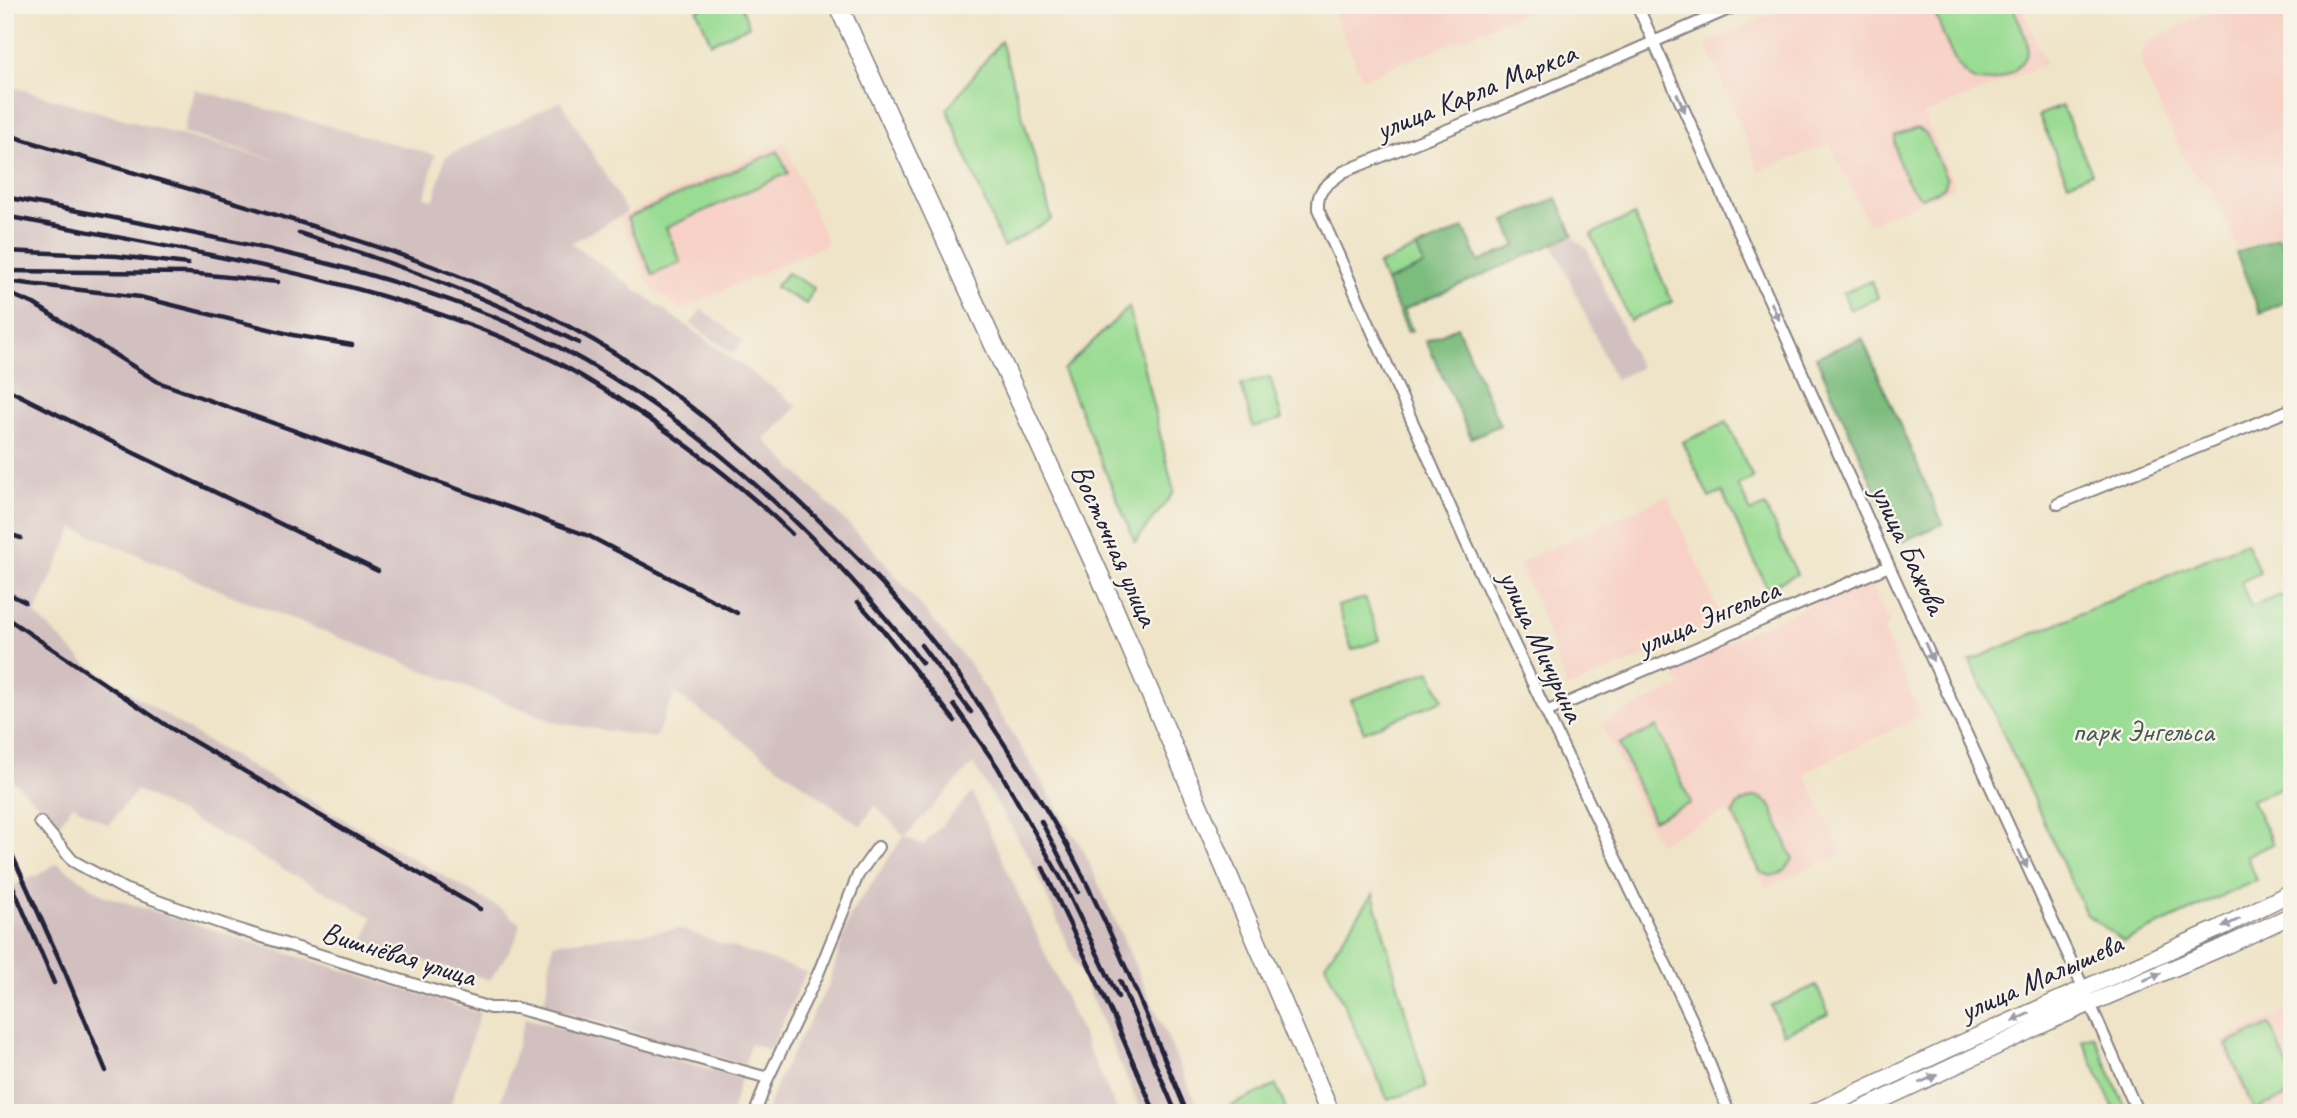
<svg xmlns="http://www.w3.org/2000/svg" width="2297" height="1118" font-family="Caveat,sans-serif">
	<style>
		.built { fill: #f7d1c6 }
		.industrial { fill: #d2bfbf }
		.green { fill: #9adc93; stroke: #5e7f67; stroke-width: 2 }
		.forest { fill: #7bbc7d; stroke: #4e6f5c; stroke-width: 2 }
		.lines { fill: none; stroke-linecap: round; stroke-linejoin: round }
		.minor-casing { stroke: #888382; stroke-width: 14 }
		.secondary-casing { stroke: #888382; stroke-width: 19 }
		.primary-casing { stroke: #888382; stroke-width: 21 }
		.minor { stroke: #fff; stroke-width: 10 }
		.secondary { stroke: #fff; stroke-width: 16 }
		.primary { stroke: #fff; stroke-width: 18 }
		.rail { stroke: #22223b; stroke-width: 4.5 }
		.oneway { fill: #9c9ca7 }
		.labels { text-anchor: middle; stroke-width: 5; stroke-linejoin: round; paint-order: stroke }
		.street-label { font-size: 30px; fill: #22223b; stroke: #f7f3e8 }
		.park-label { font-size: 30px; fill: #465a55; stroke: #f7f3e8 }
	</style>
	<rect width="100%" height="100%" fill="#f7f3e8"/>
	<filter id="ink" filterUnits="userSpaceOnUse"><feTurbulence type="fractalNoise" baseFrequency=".0143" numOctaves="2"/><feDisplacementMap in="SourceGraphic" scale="14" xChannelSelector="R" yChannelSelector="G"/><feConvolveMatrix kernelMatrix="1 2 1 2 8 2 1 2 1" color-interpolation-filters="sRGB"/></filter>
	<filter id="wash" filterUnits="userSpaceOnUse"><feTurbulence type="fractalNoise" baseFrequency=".00686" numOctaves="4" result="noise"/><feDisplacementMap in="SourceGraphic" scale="28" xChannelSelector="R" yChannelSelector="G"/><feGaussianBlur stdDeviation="1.57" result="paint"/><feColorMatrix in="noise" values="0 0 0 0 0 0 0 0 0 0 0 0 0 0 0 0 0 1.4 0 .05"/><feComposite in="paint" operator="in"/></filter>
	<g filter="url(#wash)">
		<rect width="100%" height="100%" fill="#efe4c8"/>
		<path class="built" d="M1331 5H1524L1527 12 1362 79Z
			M1796 5H2021L2046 64 1924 115 1955 187 1868 224 1830 144 1759 171 1706 43Z
			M2228 5H2292V256L2282 233 2238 249 2212 189 2188 167 2143 70 2141 62 2144 44 2189 21Z
			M784 142 828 244 681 309 653 290 620 217Z
			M1667 496 1722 619 1665 648 1567 688 1537 604 1519 563Z
			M1869 579 1890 625 1883 629 1921 716 1804 773 1843 853 1765 888 1728 811 1658 843 1601 723 1680 686 1672 666Z
			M2285 1011 2292 1026V1113H2251L2220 1041Z"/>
		<path class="industrial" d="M5 85 194 139 289 163 183 133 194 89 435 155 425 197 434 200 445 157 561 101 627 212 571 243 798 406 765 440 874 550 971 666 1084 851 1201 1113H1142L1030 858 973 764 905 836 923 845 972 793 1118 1113H766L778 1080 829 984 850 915 904 836 875 805 861 826 675 693 655 738 558 723 233 596 74 528 35 614 85 663 201 738 503 910 520 924 515 942 490 980 364 944 372 917 137 790 108 825 73 805 59 824 5 773Z
			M1571 236 1587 249 1640 368 1615 380 1553 244Z
			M701 309 743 340 733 354 691 324Z
			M57 863 105 896 480 1013 448 1113H5V888L38 875Z
			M680 929 806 972 770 1050 750 1044 745 1065 544 1006 553 943Z
			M525 1018 741 1078 731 1113H503L501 1102Z"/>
		<path class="green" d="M708 5H741L749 26 711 43 697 10Z
			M1932 5H2012C2016 15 2027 36 2027 46 2027 71 1990 91 1969 77 1952 65 1940 25 1932 5Z
			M1001 41 1052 219 1003 247 947 109Z
			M2062 106 2092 173 2068 183 2039 115Z
			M1917 128 1926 134 1947 179 1945 187 1922 198C1906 188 1894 154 1895 136Z
			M778 151 788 173 666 228 681 262 653 275 627 218Z
			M1634 215 1672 302 1630 321 1591 234Z
			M1417 248 1424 265 1386 282 1378 265Z
			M787 273 814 288 806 304 775 287Z
			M1871 281 1878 298 1850 310 1843 293Z
			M1129 307 1174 492 1135 542 1063 370Z
			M1270 377 1282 419 1253 427 1241 385Z
			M1727 422 1753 478 1738 485 1751 512 1765 506 1797 574 1767 588 1722 492 1709 498 1683 442Z
			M2246 542 2260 573 2241 582 2251 607 2281 595 2292 600V783L2252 800 2273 844 2246 856 2257 880 2124 941 2086 914 1970 661Z
			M1365 598 1380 640 1352 650 1338 606Z
			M1430 671 1443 700 1364 732 1351 700Z
			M1657 727 1691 803 1653 820 1619 744Z
			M1754 797 1761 798 1770 805 1793 859 1785 870 1778 874 1771 876 1760 872 1733 814 1738 804Z
			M1373 894 1426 1087 1388 1100 1325 964Z
			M1816 985 1829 1014 1783 1034 1771 1006Z
			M2270 1025 2292 1076V1094L2254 1110 2226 1044Z
			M2094 1036 2128 1113H2116L2082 1040Z
			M1276 1085 1288 1113H1215Z"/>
		<path class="forest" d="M1557 198 1573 235 1403 310 1412 330 1408 332 1386 282 1424 265 1417 248 1464 228 1479 262 1516 246 1505 221Z
			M2279 237 2292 267V299L2260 313 2236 253Z
			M1457 327 1500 425 1471 438 1426 341Z
			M1862 338 1943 524 1899 543 1816 357Z"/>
	</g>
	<g filter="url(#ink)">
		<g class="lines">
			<defs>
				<path id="minor" d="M1637 5 1889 566 2077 974 2138 1113
					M2058 504 2292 409
					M1546 712 1889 566
					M40 822 73 861 124 889 237 929 490 1008H516L768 1078
					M755 1113 768 1078 818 974 858 875 878 847
					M1729 1113 1693 1022 1464 538 1318 209C1317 187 1328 185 1343 172L1514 103 1738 5"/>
				<path id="secondary" d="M1813 1113 1951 1048 2220 928 2292 892
					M1854 1113 2063 1015 2228 945 2292 915"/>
				<path id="primary" d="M838 5 1100 576 1330 1113"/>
			</defs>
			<use href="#minor" class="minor-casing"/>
			<use href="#secondary" class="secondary-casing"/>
			<use href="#primary" class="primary-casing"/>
			<use href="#minor" class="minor"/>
			<use href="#secondary" class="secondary"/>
			<use href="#primary" class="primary"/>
			<path class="rail" d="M5 134C98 163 192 189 286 218 381 247 478 278 566 325 648 368 720 427 787 490 848 547 909 607 958 674 973 694 985 715 999 736 1024 774 1050 813 1071 853 1115 937 1151 1026 1187 1113
				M5 197C162 228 321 252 471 308 649 374 807 515 922 663
				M5 216C185 251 387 279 552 360 581 374 608 392 634 409 690 446 744 487 792 534
				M299 233C395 263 489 298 579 343
				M5 251 117 256 188 264
				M5 271 188 273 278 282
				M5 281 140 297 293 335 352 345
				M5 292 34 304 158 382 589 536 737 613
				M5 388 132 452 378 571
				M5 533 21 538
				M5 592 25 602
				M858 602 883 630 955 721
				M5 617 169 727 480 909
				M921 645 971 712
				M954 705 997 766 1064 884 1118 997
				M1041 821 1078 892
				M5 839 65 972 106 1071
				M5 868 54 983
				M1043 868 1115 1020 1155 1113
				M1120 981 1176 1113"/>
		</g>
		<defs><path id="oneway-solid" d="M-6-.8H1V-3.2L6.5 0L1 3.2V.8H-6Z" transform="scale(1.75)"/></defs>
		<g class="oneway">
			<use href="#oneway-solid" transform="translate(1681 103) rotate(66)"/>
			<use href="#oneway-solid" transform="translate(1775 311) rotate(66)"/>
			<use href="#oneway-solid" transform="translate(1929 652) rotate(66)"/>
			<use href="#oneway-solid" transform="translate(2023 859) rotate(65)"/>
			<use href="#oneway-solid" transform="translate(2231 923) rotate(154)"/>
			<use href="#oneway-solid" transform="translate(2152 977) rotate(-23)"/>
			<use href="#oneway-solid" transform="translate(2021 1017) rotate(156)"/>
			<use href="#oneway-solid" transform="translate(1928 1079) rotate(-24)"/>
		</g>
	</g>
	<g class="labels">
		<g class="street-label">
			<text transform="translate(1476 91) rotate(-22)" y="10">улица Карла Маркса</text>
			<text transform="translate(1115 545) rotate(66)" y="10">Восточная улица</text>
			<text transform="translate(1909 549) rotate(65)" y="10">улица Бажова</text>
			<text transform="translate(1708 617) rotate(-23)" y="10">улица Энгельса</text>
			<text transform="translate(1542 646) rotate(65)" y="10">улица Мичурина</text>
			<text transform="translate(399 954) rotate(17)" y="10">Вишнёвая улица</text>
			<text transform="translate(2041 977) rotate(-24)" y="10">улица Малышева</text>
		</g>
		<g class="park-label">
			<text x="2143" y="741">парк Энгельса</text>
		</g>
	</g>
	<rect width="2297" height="1118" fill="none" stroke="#f7f3e8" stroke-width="28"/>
</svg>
